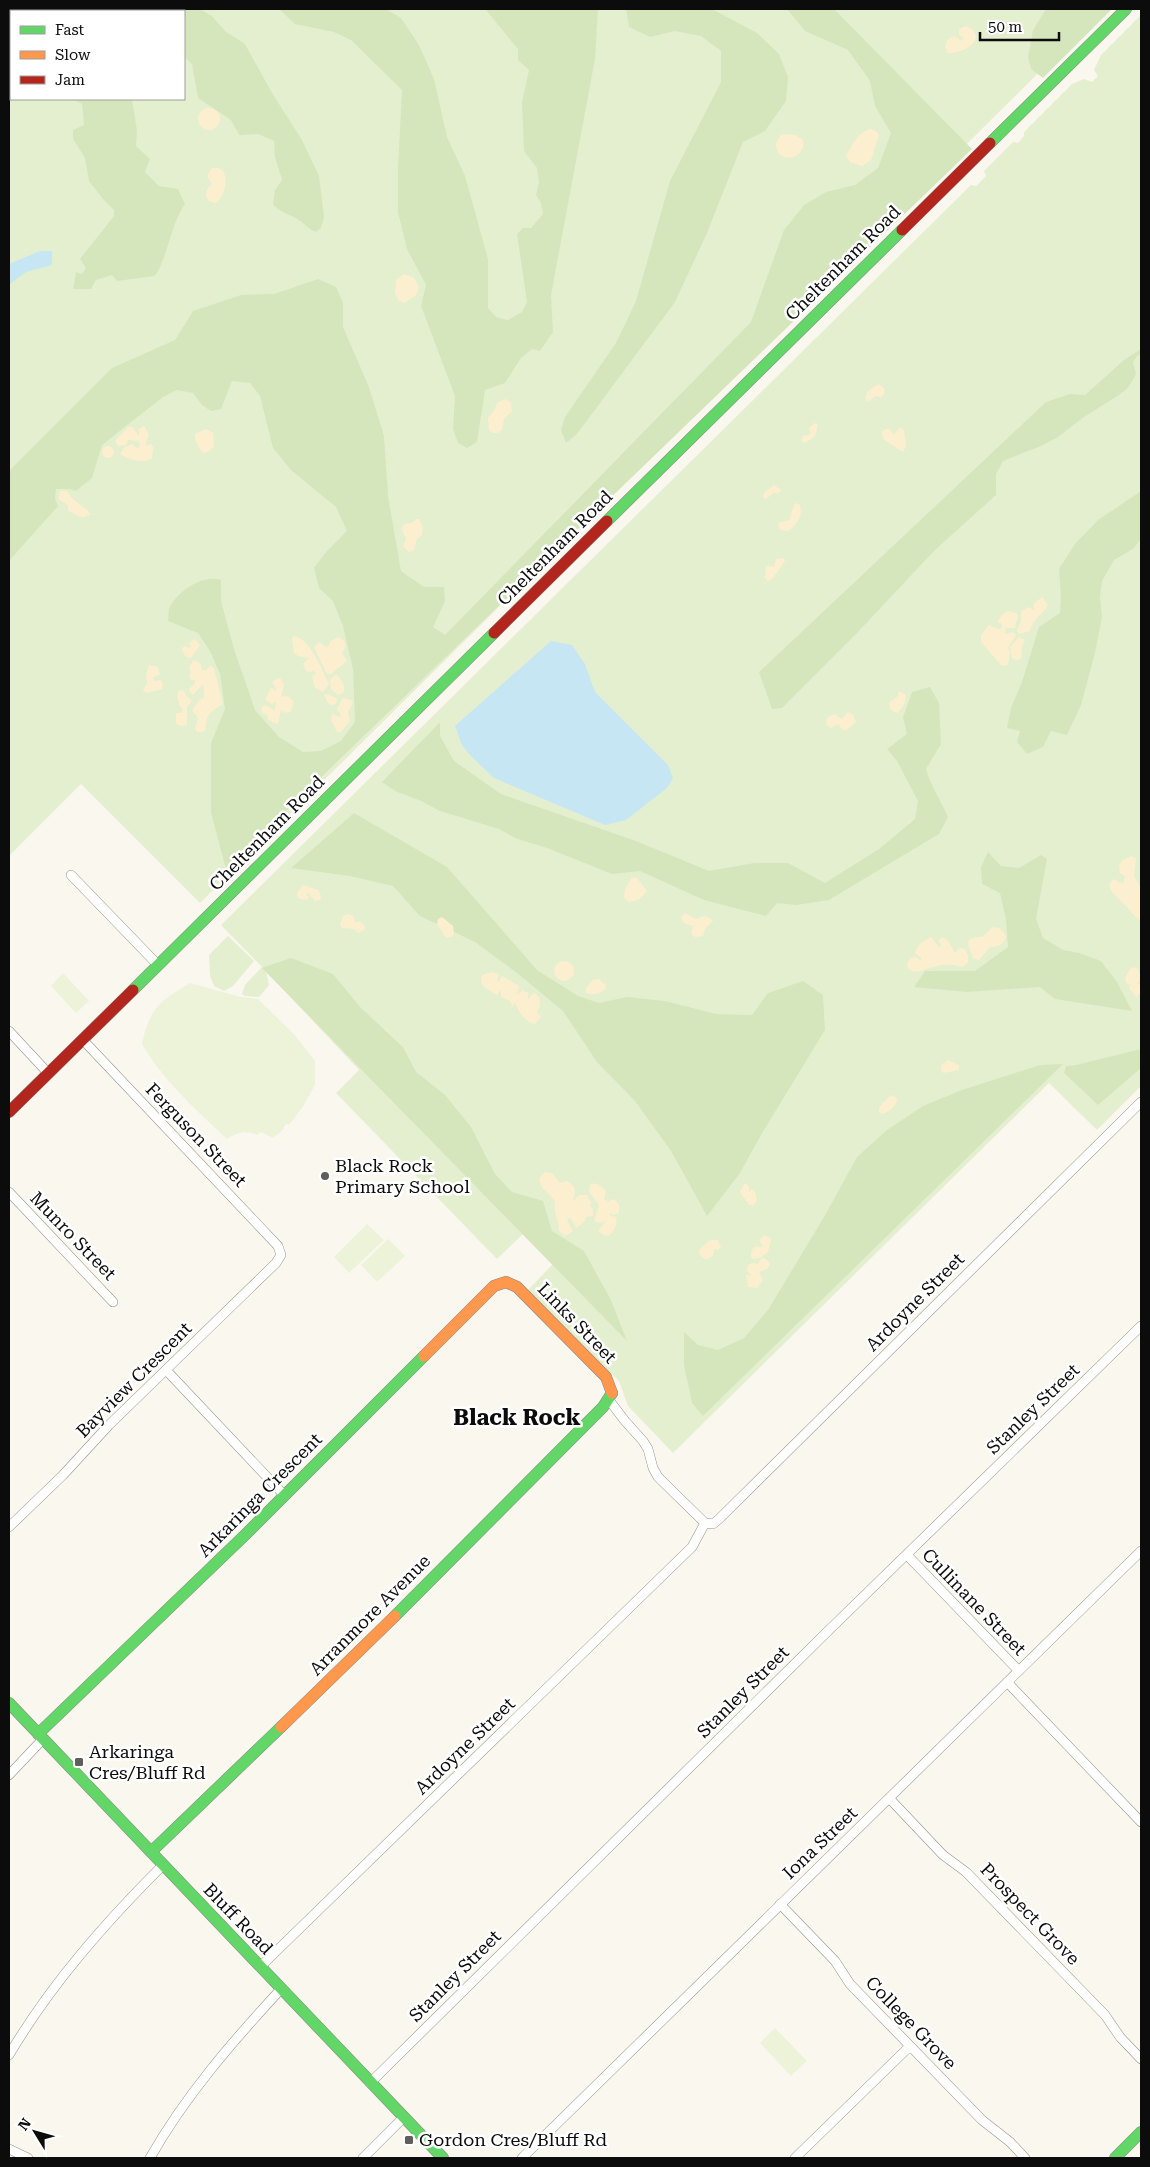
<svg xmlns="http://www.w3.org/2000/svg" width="1150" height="2167" font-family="'Roboto Serif',serif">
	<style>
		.green { fill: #e4efcf; fill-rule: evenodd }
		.forest { fill: #d5e6bd }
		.sand { fill: #fbefd0 }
		.pitch { fill: #edf3d8 }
		.water { fill: #c6e6f4 }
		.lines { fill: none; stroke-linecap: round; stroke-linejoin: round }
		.street-casing { stroke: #93928e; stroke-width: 10 }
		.fast-casing { stroke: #8a8885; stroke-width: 12 }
		.slow-casing { stroke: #8a8885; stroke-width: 12 }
		.jam-casing { stroke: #8a8885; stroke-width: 12 }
		.street { stroke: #fefefd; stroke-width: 9 }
		.fast { stroke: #63d668; stroke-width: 11 }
		.slow { stroke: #ff974d; stroke-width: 11 }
		.jam { stroke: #b3261e; stroke-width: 11 }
		.poi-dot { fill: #5f5e5b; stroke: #fff; stroke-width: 2 }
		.labels { text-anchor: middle; stroke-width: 5; stroke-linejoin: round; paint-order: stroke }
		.street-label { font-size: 18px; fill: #0c0c0c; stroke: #fff }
		.poi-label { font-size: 18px; fill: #0c0c0c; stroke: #fff; text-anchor: start }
		.district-label { font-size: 22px; font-weight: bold; fill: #0c0c0c; stroke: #fff }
	</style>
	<rect width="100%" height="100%" fill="#faf7ef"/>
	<path class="green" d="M9 9H1103L200 903 81 784 9 856ZM11 11H184V99H11Z
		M1141 15V1086L1097 1130 1049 1083 673 1453 628 1406 619 1381 528 1290 553 1264 524 1233 497 1259 336 1093 359 1070 266 971 269 985 259 997 245 996 242 994 245 985 262 967 221 925 971 185 976 186 986 176 984 171 1013 142 1018 143 1024 136V132L1072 84 1084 79 1092 82 1098 76 1094 70 1101 55Z
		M228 936 254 961 233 986 224 991 214 986 210 976 209 955Z"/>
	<path class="forest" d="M45 9H86L88 11H46Z
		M145 9H200L212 16 225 31 245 44 272 93 302 140 319 176 324 217 321 228 316 232C308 229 305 224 299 220 289 214 282 213 273 205L275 190 282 180 275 157 274 141 258 134 239 135 231 120 198 98 192 64 184 57V11H145Z
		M279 9H386L401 18 419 45 434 79 447 137 465 176 488 259V308L496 317 508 320 522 312 527 302 517 234 523 228H531L543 214 541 203 536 195 539 182 537 168 524 151 522 102 529 70 518 60V49L485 9H598L595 59 551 295 553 332 540 351 532 349 521 358 505 383 485 390 477 442 467 448 458 443 453 429 455 396 421 306 426 285 407 249 398 212V168L402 90 351 40 334 32 295 24Z
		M626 9H712L757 33 779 54 788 77 786 101 765 131 743 142 707 233 675 302 577 434 566 443 561 430 565 417 616 343 636 301 670 181 721 82V51L701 36 675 31 650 37 629 27Z
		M787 9H834L972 149 226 869 211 813V743L225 709 220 674 210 651 198 633 168 621C169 617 168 612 169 609 177 591 203 574 221 580V601L234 649 255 710 279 737 303 752 321 751 341 741 355 722 353 669 343 626 333 601 319 588 314 568 326 552 347 531 336 507 292 471 273 448 260 396 250 383 232 381 221 409 211 411 202 405 193 393 177 390 163 397 102 445 92 478 76 491 69 489H56L55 499 58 506 9 561V471L112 368 175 340 193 311 241 295 274 294 318 279 336 287 343 302V327L369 387 384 436 388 496 401 571 424 587H444L445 601 433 627 445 635 751 322 784 230 804 205 826 192 855 185 878 168 891 133 875 106 870 81 848 50 805 31Z
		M1046 9H1112L1043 78 1031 69 1028 57 1033 30Z
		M73 99H132L137 131 136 146 150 159 145 172 159 186 178 189 185 204C170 226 169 254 155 276L117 281 112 275 96 280 91 289H73L76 272 82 274 86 268 80 259 114 216V210L103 199 89 181 85 158 73 139V130L84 125 82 104Z
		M1141 349V354L1137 356 1133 362 1136 374 1128 388 1119 395 1084 417 1058 437 1041 446 1003 461 996 474V495L935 550 855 635 782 708 772 709 759 672 1046 402 1070 394 1085 395 1124 360Z
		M1141 491V539L1133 549 1114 560 1102 581 1100 597 1102 617 1095 653 1081 705 1067 735 1051 731 1043 747 1027 754 1017 742 1020 731 1007 728 1011 708 1022 682 1039 627 1060 613 1061 598 1059 569 1075 544 1098 520Z
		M930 687 939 703 941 744 926 769C931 786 941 801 948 817L939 834 829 900 796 905 777 903 766 916 704 900 640 871 612 874 547 848 515 838 499 829 440 811 421 801 395 791 382 782 440 722V736L454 761 501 794 636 841 709 871 754 863H788L825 883 879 849 915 819 918 801 897 761 887 749 907 734 903 717 912 692Z
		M354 813 447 867 537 970 578 996 599 1003 627 997 665 1001 716 1014 752 1015 768 993 803 981 823 995 825 1030 761 1135 740 1173 707 1216 671 1151 635 1101 597 1062 563 1011 517 973 475 942 420 916 393 886 350 876 291 868Z
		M988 852 1001 866 1019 868 1041 855 1047 859 1036 919 1043 938 1063 950 1079 953 1101 961 1117 982 1132 1011 1055 999 1040 987 967 992 914 987 925 971H975L1008 947 1006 919 1000 893 982 884 981 867Z
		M291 958 333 974 361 1008 403 1047 416 1072 445 1095 471 1127 495 1174 512 1192 543 1201 552 1231 584 1251 611 1300 627 1341 262 968Z
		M1141 1049V1068L1098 1105 1064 1073 1066 1066 1076 1065Z
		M1063 1064 703 1416 692 1403 684 1365V1332L698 1345 718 1350 744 1338 768 1310 824 1217 857 1157 887 1130 923 1106 962 1090 1040 1065Z"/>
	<path class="sand" d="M966 26C990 38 964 54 948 53L945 47 947 40 954 36 962 41 964 38 959 35V29Z
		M198 119a11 11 0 1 1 22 0a11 11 0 1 1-22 0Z
		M871 129 876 131 879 135 871 160 862 166 850 162 846 156C851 146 860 130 871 129Z
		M781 134 795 135 803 140C807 161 775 165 776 143Z
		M212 168C232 164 227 195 216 203L209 201C204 194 206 190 212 184L207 176Z
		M404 274 414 278 419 287 416 295 404 303 398 300 395 293 396 280Z
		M878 384 885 389 884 394 881 397 875 396 868 402 865 398 867 392Z
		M505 399 511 403 512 411 504 419 502 430 498 433H493L489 430 488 418 494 411 497 403Z
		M815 423 818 425 815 436 805 443 801 441 803 436 811 434 809 428Z
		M144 426 149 435 146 442V446L151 444 153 447 152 458C143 465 128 459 120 454L124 448 132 444 138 449 140 444 138 441 128 440 126 445 118 446 115 441 128 427H132L139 436V429Z
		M900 427 904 430 906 446 903 452 883 439 882 432 885 429H889L894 434Z
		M206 429 213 433 214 446 210 451 204 453C199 450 194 439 195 434Z
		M102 452a6 6 0 1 1 12 0a6 6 0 1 1-12 0Z
		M774 485 781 490 779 493H773L766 499 763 497 764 493Z
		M60 491H67C73 502 83 505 91 514 82 520 77 516 68 510V505L58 499Z
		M795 503 800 505C803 517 797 524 788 531L780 530 778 523 789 520Z
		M416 519H419L423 528 422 535 417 539 414 550 409 552 403 546 406 539C404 532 400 531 404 524L412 523Z
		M783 558 785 561 773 578 768 581 764 577 766 574 765 569 767 566 774 567 776 559Z
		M1042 597 1048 605C1043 615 1032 619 1030 631L1019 634 1017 631 1021 621V611L1029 607 1034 610 1033 604Z
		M1008 611 1014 612 1018 615 1015 628H1006L1005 634 1013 632 1016 635 1008 648 1010 652 1008 665 1002 666 981 642V635L989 625 998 629 1002 628V624L997 622 1003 614Z
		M294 636C311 639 321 669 329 684L323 692 315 688 312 677 316 673 314 671 307 672 303 664 309 658 298 656 294 653 292 639Z
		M338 637 344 641 346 646 342 653 347 661 331 674H327L314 647 319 642 327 648 331 641Z
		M1019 637 1025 640 1021 649 1022 652 1021 659 1016 660 1012 658 1010 647Z
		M194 639 196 640 200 645 191 658C185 658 183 653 182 648L185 646 190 648 191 645 188 644Z
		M194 660 201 664 202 670H206L211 665 214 669 223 704C214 709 207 713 206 724 205 732 208 726 203 732H198L195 729 198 718 192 710 199 700 204 698 203 684 193 695 190 692 189 689 195 683V680H191L189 676 191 673 189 667Z
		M149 665 158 667 160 675 155 676 153 678 155 681 161 680 163 684 162 689 146 693 143 690 147 684 146 674Z
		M335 675 338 676C342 683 347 686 343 693L338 695 331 689 330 680Z
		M278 678 281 679 284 685 281 697 288 696 294 702 291 711 286 713 281 710 278 724 268 720V716L262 713 261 708 265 705 274 710 275 709 276 702 272 704 265 700 271 687 275 691 276 689 272 682Z
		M179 690 184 691 186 696 192 700 187 707V725L180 726 176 724V713H181L183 710 178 704 179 702 177 697Z
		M899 691 906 695C905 703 905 707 897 713L890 709 889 702 897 697Z
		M327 693 331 696 337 698 336 704 332 705 328 703 324 695Z
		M343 698 351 700 353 703 348 712 350 721 341 732H337L331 720 332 714 339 717 341 715 337 709Z
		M848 712 853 715 856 722 847 730H843L838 724 831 728 827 725C826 718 828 716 835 714L842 719Z
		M1131 856 1136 858 1134 877 1141 887V919L1139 920 1112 892 1109 885 1113 879 1121 883 1124 882 1125 876 1120 873 1119 865 1123 860Z
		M632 877 637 878 647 891 638 900 629 902 624 897 625 889Z
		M303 885 318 890 321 896 320 900 315 901 308 892 306 895 309 897 306 900 298 898 297 893Z
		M685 913 696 919C703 916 706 914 713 921L705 929 703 936 695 937 691 934 693 926 684 923 681 917Z
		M347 914 354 916 355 923 359 921 365 926 364 930 358 933 354 929 342 928 340 925 343 916Z
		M442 917 453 926 454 933 452 937 446 938 437 924 438 919Z
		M993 927C1001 928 1003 930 1006 937 1003 945 998 947 990 947L979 960 973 958 968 945 969 940 976 937H982Z
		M931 937 939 947 942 946 938 940 943 937 949 942 955 953 960 948 965 949 968 955V962L963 967C938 960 936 969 914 972L908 969 907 964 910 958 916 957 921 961V958L915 953C917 944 923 941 931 937Z
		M554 971a10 10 0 1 1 20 0a10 10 0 1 1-20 0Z
		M1133 967 1138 969 1141 978 1137 984 1138 985 1141 983 1140 993 1136 997 1129 988 1131 985 1127 984 1125 979 1130 969Z
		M492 972 499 974 497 981 498 982 502 976 519 986 517 995 523 990 528 993V999L534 993 539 997 540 1006 537 1012 541 1017 535 1024C527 1023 518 1012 516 1004L514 1003 513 1007 510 1001 501 997V990L497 995 484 987 481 982 482 975Z
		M599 979 604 984 606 983 605 989C599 994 595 995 586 993V988L593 980Z
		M948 1060 959 1065V1070L943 1073 941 1070V1065Z
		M891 1095 897 1098C897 1106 889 1112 882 1114L879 1112V1107Z
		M545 1172 552 1173 560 1183 567 1181C576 1187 576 1191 573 1201L580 1195H587L591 1202 590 1206 593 1209V1216L586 1217 584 1222 576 1228 572 1220 569 1218 567 1221 573 1231 565 1236 559 1231C559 1220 553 1213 555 1201L541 1186 539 1179Z
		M745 1183 749 1187V1192L752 1189 755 1192 757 1201 753 1205H749L740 1192Z
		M590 1184C597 1182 601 1185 606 1191L604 1199 609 1202 614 1199 619 1205V1213L614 1215 611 1213 609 1215 616 1217C618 1224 614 1231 609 1236L603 1235 598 1231 606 1221 598 1223 594 1220 599 1205 589 1192Z
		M765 1235 771 1239 768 1252 760 1258 752 1259C750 1255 751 1250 755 1246L763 1247 759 1240Z
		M710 1240H718L721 1247 718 1250 714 1249 713 1256 706 1260 699 1254 700 1249Z
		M762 1258 767 1260 770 1264 767 1269 759 1272 763 1280 757 1288 748 1287 746 1275 752 1276 747 1271 748 1265 753 1263 758 1264Z"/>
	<path class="pitch" d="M63 973 89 1001 76 1013 51 986Z
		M190 983 241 997 258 999 294 1034 315 1061V1085L302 1108 289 1125 286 1124 282 1131 272 1138 261 1132 257 1135C246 1130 238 1132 227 1139 196 1110 163 1080 142 1044 150 1007 159 1002 190 983Z
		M367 1224 384 1240 349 1273 334 1257Z
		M388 1239 405 1256 377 1282 361 1265Z
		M775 2028 807 2061 791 2076 760 2043Z"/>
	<path class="water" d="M40 251H52V265L26 272 9 285V264Z
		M551 641 572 645 585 664 595 692 668 765 673 778 667 788 626 820 605 825 494 778 470 755 462 745 455 726Z"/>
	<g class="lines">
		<defs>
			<path id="street" d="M71 875 158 965
				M9 1031 48 1073
				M9 1192 113 1302
				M166 1370 285 1496
				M609 1400 625 1421 643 1441 648 1449 653 1468 658 1477 705 1523
				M705 1523 713 1524 719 1519 1141 1102
				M9 1527 63 1475 109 1425 276 1263 281 1255 278 1246 82 1039
				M907 1555 1019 1671
				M1007 1682 1141 1822
				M9 1775 43 1739
				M889 1798 943 1855 966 1872 1105 2015 1120 2037 1141 2059
				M780 1904 835 1961 850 1984 982 2120 1010 2142 1025 2158
				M260 1967 692 1547 705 1523
				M9 2055C51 1984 105 1923 163 1865
				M370 2083 828 1631 1141 1326
				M9 2149 28 2158
				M150 2158C185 2096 233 2041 281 1989
				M363 2158 404 2117
				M522 2158 1141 1551
				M795 2158 910 2046"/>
			<path id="fast" d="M990 143 1126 9
				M607 521 902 230
				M133 990 494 633
				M395 1616 603 1407 612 1393
				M9 1703 443 2158
				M38 1734 245 1535 424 1356
				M151 1852 281 1727
				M1115 2158 1141 2132"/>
			<path id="slow" d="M424 1356 494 1286 506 1282 517 1287 606 1377 612 1393
				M281 1727 395 1616"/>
			<path id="jam" d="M902 230 990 143
				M494 633 607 521
				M9 1112 133 990"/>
		</defs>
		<use href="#street" class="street-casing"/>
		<use href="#fast" class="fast-casing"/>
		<use href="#slow" class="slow-casing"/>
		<use href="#jam" class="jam-casing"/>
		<use href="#street" class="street"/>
		<use href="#fast" class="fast"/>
		<use href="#slow" class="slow"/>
		<use href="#jam" class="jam"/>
	</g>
	<g class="poi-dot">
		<circle cx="325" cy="1176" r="5"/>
		<rect x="74" y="1757" width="10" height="10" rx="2.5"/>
		<rect x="404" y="2135" width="10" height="10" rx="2.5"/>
	</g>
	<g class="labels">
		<g class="street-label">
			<text transform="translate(843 263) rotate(-45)" y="6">Cheltenham Road</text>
			<text transform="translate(555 548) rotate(-45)" y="6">Cheltenham Road</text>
			<text transform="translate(267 833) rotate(-45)" y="6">Cheltenham Road</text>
			<text transform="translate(196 1135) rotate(46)" y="6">Ferguson Street</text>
			<text transform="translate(73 1236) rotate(46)" y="6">Munro Street</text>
			<text transform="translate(915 1302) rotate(-45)" y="6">Ardoyne Street</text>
			<text transform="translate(577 1323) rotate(46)" y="6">Links Street</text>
			<text transform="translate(134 1380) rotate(-45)" y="6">Bayview Crescent</text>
			<text transform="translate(1033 1409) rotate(-44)" y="6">Stanley Street</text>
			<text transform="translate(260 1495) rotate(-45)" y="6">Arkaringa Crescent</text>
			<text transform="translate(974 1602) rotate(46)" y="6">Cullinane Street</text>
			<text transform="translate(370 1615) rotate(-45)" y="6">Arranmore Avenue</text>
			<text transform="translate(743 1692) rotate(-45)" y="6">Stanley Street</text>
			<text transform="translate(465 1746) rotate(-44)" y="6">Ardoyne Street</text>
			<text transform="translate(820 1843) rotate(-44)" y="6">Iona Street</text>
			<text transform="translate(1030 1914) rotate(46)" y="6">Prospect Grove</text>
			<text transform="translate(238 1919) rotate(46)" y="6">Bluff Road</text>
			<text transform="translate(455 1976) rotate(-45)" y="6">Stanley Street</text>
			<text transform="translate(911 2023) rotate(46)" y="6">College Grove</text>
		</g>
		<g class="poi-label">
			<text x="335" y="1172">Black Rock<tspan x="335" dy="21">Primary School</tspan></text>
			<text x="89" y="1758">Arkaringa<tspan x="89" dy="21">Cres/Bluff Rd</tspan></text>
			<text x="419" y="2146">Gordon Cres/Bluff Rd</text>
		</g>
		<g class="district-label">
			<text x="517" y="1425">Black Rock</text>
		</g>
	</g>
	<rect width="1150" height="2167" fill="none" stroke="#0c0c0c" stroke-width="20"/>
	<rect x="10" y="10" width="175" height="90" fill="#ffffff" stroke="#9e9e9e"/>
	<rect x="20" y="26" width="25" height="8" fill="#63d668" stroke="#9e9e9e"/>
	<text x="55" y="35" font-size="15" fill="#0c0c0c">Fast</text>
	<rect x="20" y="51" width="25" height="8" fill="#ff974d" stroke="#9e9e9e"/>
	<text x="55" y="60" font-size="15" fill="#0c0c0c">Slow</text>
	<rect x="20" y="76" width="25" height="8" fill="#b3261e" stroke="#9e9e9e"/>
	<text x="55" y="85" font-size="15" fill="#0c0c0c">Jam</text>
	<g transform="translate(35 2132) rotate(307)" stroke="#ffffff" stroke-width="4" paint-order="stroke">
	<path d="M0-4L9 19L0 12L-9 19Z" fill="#0c0c0c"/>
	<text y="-8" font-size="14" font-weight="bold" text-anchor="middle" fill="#0c0c0c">N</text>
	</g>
	<path d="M980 32v8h79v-8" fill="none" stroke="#0c0c0c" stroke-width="2.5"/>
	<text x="988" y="32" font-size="15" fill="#0c0c0c" stroke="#ffffff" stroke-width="4" paint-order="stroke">50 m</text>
</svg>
